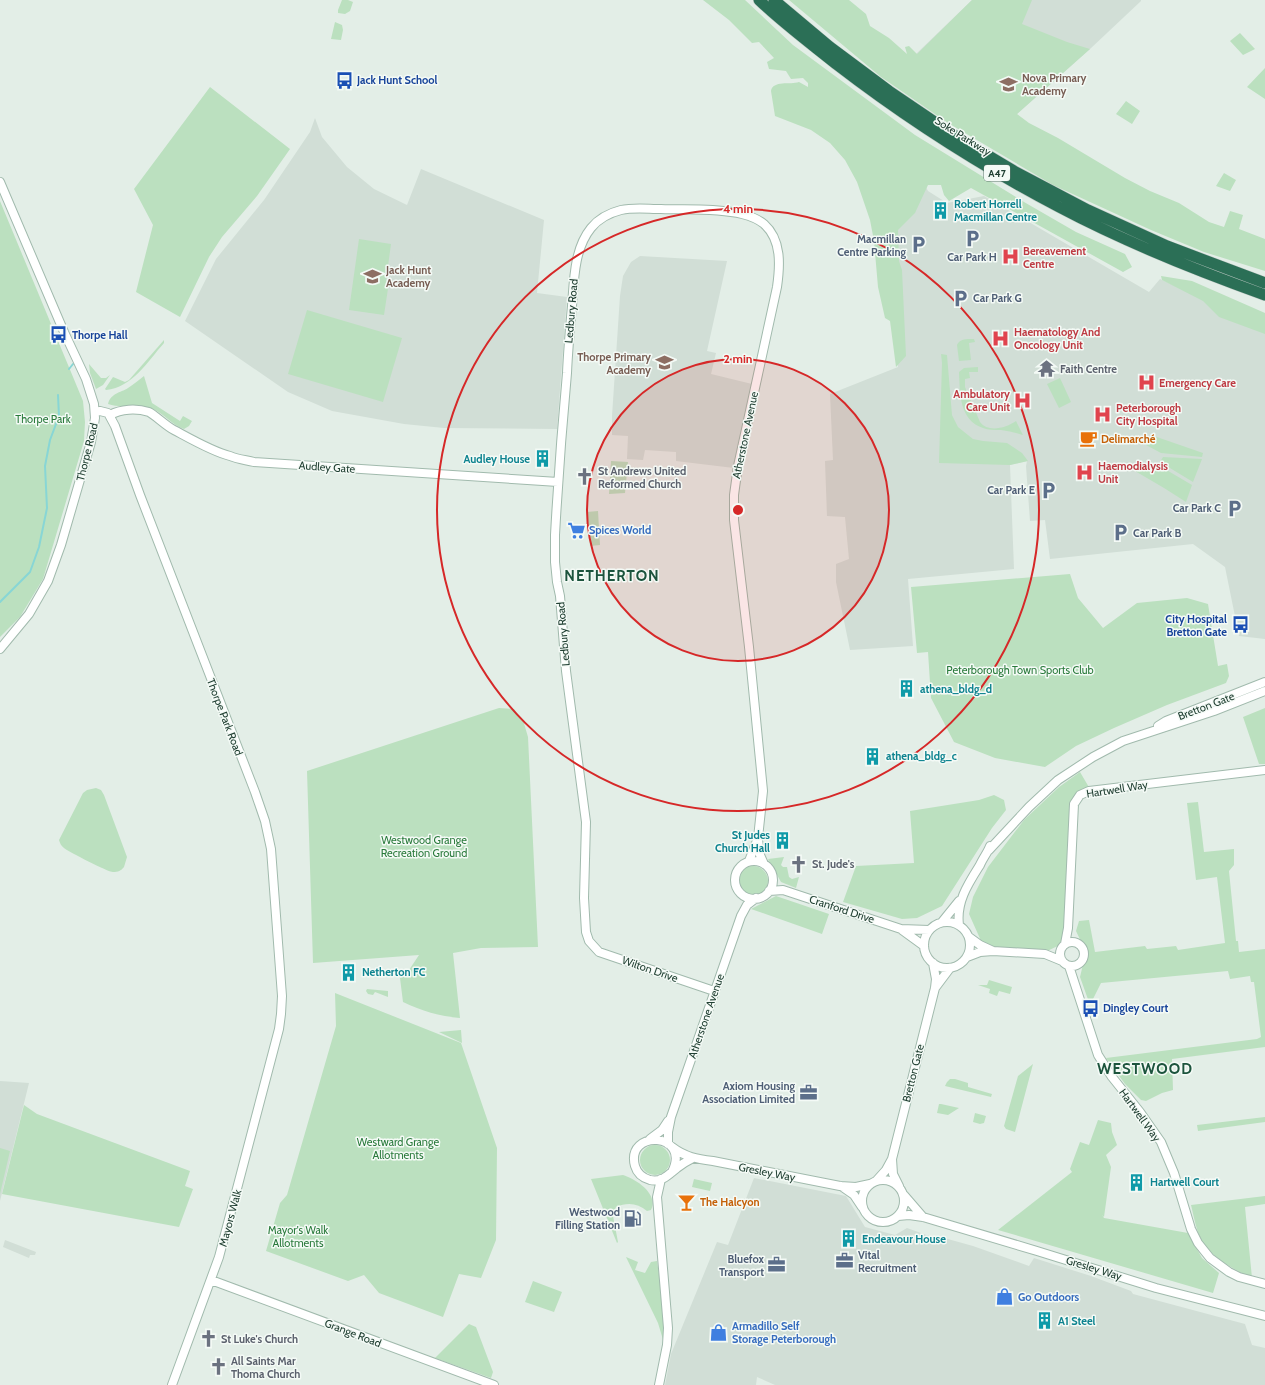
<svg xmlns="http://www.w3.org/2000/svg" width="1265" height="1385" font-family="Cabin,sans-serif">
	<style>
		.built { fill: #d1ded6 }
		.green { fill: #bbe0bf }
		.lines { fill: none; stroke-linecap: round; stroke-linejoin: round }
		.stream { stroke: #88d6d5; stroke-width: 2 }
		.secondary-casing { stroke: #a1baad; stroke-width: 10 }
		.highway-casing { stroke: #c1cac6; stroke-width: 12 }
		.secondary { stroke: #fff; stroke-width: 8 }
		.highway { stroke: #2b6f56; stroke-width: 11 }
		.ring { fill: none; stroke: #d62828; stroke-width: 2 }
		.labels { text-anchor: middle; stroke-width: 3; stroke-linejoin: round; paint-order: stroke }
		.shield { fill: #f4faf6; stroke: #60786e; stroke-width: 1 }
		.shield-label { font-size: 10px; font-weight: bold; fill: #214033 }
		.education-label { font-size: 11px; font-weight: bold; fill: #785e54; stroke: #f4faf6; text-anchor: start }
		.transit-label { font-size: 11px; font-weight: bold; fill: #164399; stroke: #f4faf6; text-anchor: start }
		.street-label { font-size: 11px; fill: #214033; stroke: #f4faf6 }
		.culture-label { font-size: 11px; font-weight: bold; fill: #0d838f; stroke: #f4faf6; text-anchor: start }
		.service-label { font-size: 11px; font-weight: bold; fill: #4e5e75; stroke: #f4faf6; text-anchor: end }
		.health-label { font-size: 11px; font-weight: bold; fill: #be3a42; stroke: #f4faf6; text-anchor: start }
		.worship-label { font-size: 11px; font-weight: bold; fill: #5b616d; stroke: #f4faf6; text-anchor: start }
		.park-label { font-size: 11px; fill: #297a3b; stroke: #f4faf6 }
		.food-label { font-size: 11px; font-weight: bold; fill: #c56008; stroke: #f4faf6; text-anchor: start }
		.shop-label { font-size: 11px; font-weight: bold; fill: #366cbe; stroke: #f4faf6; text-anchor: start }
		.district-label { font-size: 15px; font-weight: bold; letter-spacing: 1px; fill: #1c543d; stroke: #f4faf6 }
		.centre { fill: #d62828; stroke: #f4faf6; stroke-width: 2 }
		.ring-label { font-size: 12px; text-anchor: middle; font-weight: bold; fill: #d62828; stroke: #f4faf6; stroke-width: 3; stroke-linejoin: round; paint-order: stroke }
	</style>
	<rect width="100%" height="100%" fill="#e3eee7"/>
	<path class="built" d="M972 0H1141V1L1090 49 1017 114 916 54Z
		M315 118 322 137 347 167 374 189 407 205 421 169 544 220 537 293 567 297 557 429 444 428 404 424 332 411 288 392 185 321 216 259 264 200 310 132Z
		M912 159 928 191 947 203 984 196 1149 292 1160 279 1206 300 1265 323V639L1239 636 1225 567 1193 544 1050 559 1045 520 1030 521 1026 466 1027 461 1010 465 1014 569 908 579 913 646 850 650 836 582V564L849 559 845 517 827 516 825 461 833 460 830 394 898 367 877 212Z
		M640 256 727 261 707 351 716 353 711 374 752 384 734 468 676 461V452L645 450 643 460 627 459 628 436 612 435V416L620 296 623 276 631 262Z
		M0 1081 29 1083 0 1201Z
		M754 1178 846 1196 865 1227 895 1235 907 1228 932 1237 937 1236 973 1246 1029 1266 1034 1258 1091 1276 1131 1291 1133 1294 1245 1324 1252 1345 1265 1348V1385H775L757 1377 756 1385H665L671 1354 717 1242 728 1245Z
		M5 1240 36 1252 35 1255H30L29 1258 3 1247Z"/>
	<path class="green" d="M342 0H348L353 2 350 11 345 14 338 13V10Z
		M703 0H745L793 45 915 135 1024 202 1076 232 1125 254 1132 267 1123 272 971 188 949 201 944 195 941 185H928L915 213 898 230 899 261 902 270 906 356 896 367 890 321 885 318 878 287 874 241 870 220 857 182 845 160 830 143 811 130 775 116 771 91C773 80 790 85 799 82L808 87V83L803 78 791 79 786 71 769 69 767 62 774 58 759 42 752 43 729 20Z
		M789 0H849L866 14 870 26 889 38 907 54 905 47 909 46 917 54 972 0H1032L1022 24 1067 42 1090 49 1017 114 1029 123 1058 138 1125 178 1150 191 1179 203 1209 222 1224 227 1230 211 1243 215 1239 229 1265 239V271L1204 252 1151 230 1053 185 948 123 881 77Z
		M335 22 342 25 343 30 341 40 331 39Z
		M1240 33 1255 49 1243 55 1230 41Z
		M1265 68V99L1247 87Z
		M210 87 290 149 257 196 222 237 209 257 180 317 136 292 153 225 134 189Z
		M1126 101 1140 111 1132 124 1116 114Z
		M1224 173 1236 180 1230 191 1216 186Z
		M0 201 83 401 85 422 84 441 43 579 20 617 0 637Z
		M359 239 391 244 386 281 389 282 384 315 349 310Z
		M1161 276 1192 281 1265 313V334L1219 317 1203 301 1162 280Z
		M307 310 402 338 383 402 288 374Z
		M974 339 975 342 969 343 971 360 959 361 957 345C960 338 968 339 974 339Z
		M164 340V343C147 362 133 387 106 390L105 389 113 377 125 382 129 380Z
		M941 354 947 355 952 415 958 427 973 439 983 441 1007 443 1022 453 1028 461 1010 465 939 463 942 363Z
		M89 364 101 378H106L110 375 103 385 96 389 90 373Z
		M978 367V372H969L970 378 965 379V387L980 422C988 433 1006 428 1016 421L1023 435C1016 433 1009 431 1001 430 995 430 988 430 983 428 959 420 960 393 959 372L964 368Z
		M144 376 152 403 180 421 183 416 192 421 189 426 184 429C171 425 163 411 149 408 135 403 122 409 108 404 111 393 120 393 128 388 134 384 139 380 144 376Z
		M1060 378 1071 402 1059 408 1047 384Z
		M1151 435 1203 453 1202 457 1161 453 1146 445Z
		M1163 457 1202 459 1193 482 1160 462Z
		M611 461 628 462 625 493 609 494Z
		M1137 461 1155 472 1158 465 1192 485 1186 502 1164 488 1135 471V464Z
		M598 511 600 545 590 546 587 512Z
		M1070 574 1078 598 1103 628 1137 603 1187 598 1208 604 1218 666 1227 664 1229 676 1226 683 1167 705 1114 728 1076 746 1045 767 995 758 954 742 931 698 928 652 917 653 911 587Z
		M499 708 514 709 523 720 528 737 538 947 481 948 453 953 460 1018C439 1016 422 1011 403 1002L400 978 407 973 419 955 313 963 307 771Z
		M1265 708V764H1259L1243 717Z
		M1080 772 1090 789 1078 793 1067 913 1062 944 1045 952 998 949 982 943 969 914 973 897 988 867 1024 820 1059 787Z
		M96 788 101 790 104 795 127 857 124 867C121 871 118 872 113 872 108 872 69 852 64 848 61 846 60 843 59 840L83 793 87 790Z
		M994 795 1004 800 1006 810 992 828 942 906 917 918 902 919 843 902 856 866 914 863 910 811 979 800Z
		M1198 802 1204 852 1234 849V865L1229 871 1236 941H1238L1239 952 1265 949V1047L1172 1059 1173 1090 1162 1093 1146 1101 1141 1100 1125 1084 1106 1058 1257 1039 1261 1037 1254 982H1251L1250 976 1230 979 1228 971 1101 983 1090 1005 1080 977 1086 952 1076 931 1079 921 1089 920 1095 952 1145 946 1147 949 1176 946 1178 950 1225 943 1217 877 1196 880 1187 803Z
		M784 857 781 865 783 867H787L789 877 792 879 799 877 796 888 781 882 768 859Z
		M738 881a15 15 0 1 1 30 0a15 15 0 1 1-30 0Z
		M776 896 829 914 822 934 751 909Z
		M989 980 1012 987 1010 994 999 991 997 996 989 993 990 989 978 985H987Z
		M367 989 388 991V997L375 992 373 995 368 994 366 991Z
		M335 993 461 1043 497 1148 496 1240 481 1278 459 1274 443 1317 379 1293 364 1275 348 1281 266 1251 280 1203 287 1195 336 1026Z
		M461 1030 462 1043 439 1032Z
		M1033 1064 1015 1132 1006 1129 1004 1126 1018 1076Z
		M950 1079H955L968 1083V1087L992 1094 991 1097 945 1086 947 1082Z
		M939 1104H941L959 1108 948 1115 937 1113Z
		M24 1105 37 1114 190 1171 185 1186 193 1189 179 1227 2 1194Z
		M975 1113 986 1116 984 1123 980 1124 973 1122Z
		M1265 1117V1122L1198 1131 1197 1125Z
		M1098 1120 1111 1123 1112 1132 1117 1145 1106 1155 1111 1167 1104 1217 1102 1215 1104 1218 1188 1233 1202 1258 1219 1273 1213 1293 998 1230 1072 1172 1070 1169 1080 1142 1089 1145Z
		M640 1160a15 15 0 1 1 30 0a15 15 0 1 1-30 0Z
		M0 1148 10 1151 0 1194Z
		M623 1175C636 1179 659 1194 651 1210L647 1211C638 1203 627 1202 616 1207L613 1216 618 1242 617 1243 591 1179Z
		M694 1179 712 1183 710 1191 692 1187Z
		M1265 1196V1204L1245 1207 1252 1278C1235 1270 1212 1258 1202 1241 1196 1230 1194 1217 1191 1205Z
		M626 1257 638 1262 635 1270 645 1273 651 1262 657 1261 663 1301 664 1343 658 1323Z
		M533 1281 562 1292 554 1312 525 1302Z
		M469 1324 476 1327 493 1372 491 1378 435 1358Z"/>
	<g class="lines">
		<path class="stream" d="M69 369 73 364
			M0 602 30 572 39 547 47 508 45 466 50 440 59 416 58 395"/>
		<defs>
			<path id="secondary" d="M0 182 64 332 86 379 94 404 95 418 91 442 61 545 48 581 29 614 0 649
				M95 412 100 411 108 413 115 426 140 495 255 792 265 821 271 849 282 996 281 1014 279 1029 219 1257 172 1385
				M110 415C121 409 136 408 149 412 155 415 166 426 174 430 189 438 213 452 230 456 237 459 246 460 254 462L558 482
				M1158 726 1166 721 1265 682
				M758 840 760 855 764 864
				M989 850 1029 807 1058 780 1093 757 1123 741 1214 711 1265 691
				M735 880a19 19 0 1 1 38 0a19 19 0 1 1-38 0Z
				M769 891 783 890 901 929 929 930
				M924 945a23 23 0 1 1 46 0a23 23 0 1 1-46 0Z
				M942 922 959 901
				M959 925C956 902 968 884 980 865 983 858 988 852 990 846
				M902 930 924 946
				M969 937 980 945 993 951
				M1060 954a12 12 0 1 1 24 0a12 12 0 1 1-24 0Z
				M1065 944 1068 928 1074 804 1080 795 1089 791 1265 770
				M967 957 980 952 993 951 1045 954 1062 961
				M1069 966 1098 1055 1112 1077 1140 1112 1161 1142 1174 1173 1191 1229 1198 1243 1210 1258 1229 1272 1239 1277 1265 1284
				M935 988 950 968
				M714 991 599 952 589 941 586 932 584 898 586 822 566 671 560 596 557 582 555 562V535C558 481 562 427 567 373 568 350 570 328 572 306 574 280 574 249 591 228 599 218 609 213 621 210 634 207 648 209 661 209 687 210 716 208 742 214 750 216 758 219 764 224 782 240 780 266 777 287L738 466 734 495V520L749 647 763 791 758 838 749 861
				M650 1139 662 1130 668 1121
				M668 1144V1132L671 1117 741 916 747 905 756 898
				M672 1147C685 1157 697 1159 713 1161L840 1186 856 1187 870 1184
				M892 1159 893 1174 899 1186
				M672 1172C692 1132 625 1129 635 1166 637 1173 643 1178 650 1180 662 1183 669 1174 677 1168 682 1164 687 1161 693 1158
				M862 1201a21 21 0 1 1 42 0a21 21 0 1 1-42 0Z
				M877 1180 886 1170 892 1159 935 988 936 979 933 963
				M841 1186 854 1195 862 1207
				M904 1195 923 1217
				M898 1216 909 1215 923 1217 1037 1251 1156 1288 1265 1316
				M211 1280 494 1385
				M659 1385 667 1345 668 1328 657 1197 661 1179"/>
			<path id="highway" d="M759 0C783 23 810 43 836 64 906 118 981 166 1059 207 1125 242 1195 270 1265 295
				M774 0 830 47 889 91 957 137 1014 171 1088 210 1167 246 1265 283"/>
		</defs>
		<use href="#secondary" class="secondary-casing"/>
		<use href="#highway" class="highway-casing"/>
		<use href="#secondary" class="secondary"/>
		<use href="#highway" class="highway"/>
	</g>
	<circle cx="738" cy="510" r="151" fill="#d62828" fill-opacity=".12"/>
	<g class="ring">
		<circle cx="738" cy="510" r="151"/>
		<circle cx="738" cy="510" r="301"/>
	</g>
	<defs>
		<symbol id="bus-bare" viewBox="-9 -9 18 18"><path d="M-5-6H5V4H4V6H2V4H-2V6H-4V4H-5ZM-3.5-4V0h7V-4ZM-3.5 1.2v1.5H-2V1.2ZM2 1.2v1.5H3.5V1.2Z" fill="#1a4fb4" stroke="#f4faf6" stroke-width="2.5" paint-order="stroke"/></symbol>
		<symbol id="school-bare" viewBox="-9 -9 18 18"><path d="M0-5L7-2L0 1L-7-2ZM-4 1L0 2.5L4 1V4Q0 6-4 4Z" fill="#8d6e63" stroke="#f4faf6" stroke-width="2.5" paint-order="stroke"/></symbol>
		<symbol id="building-bare" viewBox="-9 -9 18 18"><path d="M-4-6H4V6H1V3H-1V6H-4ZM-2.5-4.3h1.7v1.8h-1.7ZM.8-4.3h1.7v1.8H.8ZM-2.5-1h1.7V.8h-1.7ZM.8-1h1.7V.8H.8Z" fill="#0f9aa8" stroke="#f4faf6" stroke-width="2.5" paint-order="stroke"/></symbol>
		<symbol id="parking-bare" viewBox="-9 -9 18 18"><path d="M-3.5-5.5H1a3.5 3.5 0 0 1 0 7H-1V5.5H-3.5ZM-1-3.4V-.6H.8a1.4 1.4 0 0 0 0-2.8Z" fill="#5c6f8a" stroke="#f4faf6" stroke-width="2.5" paint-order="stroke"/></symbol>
		<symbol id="hospital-bare" viewBox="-9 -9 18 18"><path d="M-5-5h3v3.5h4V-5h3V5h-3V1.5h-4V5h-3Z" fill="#e0444e" stroke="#f4faf6" stroke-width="2.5" paint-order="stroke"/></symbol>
		<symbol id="temple-bare" viewBox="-9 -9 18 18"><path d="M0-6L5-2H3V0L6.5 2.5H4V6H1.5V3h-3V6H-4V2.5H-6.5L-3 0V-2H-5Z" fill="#6b7280" stroke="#f4faf6" stroke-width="2.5" paint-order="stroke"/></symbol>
		<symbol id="cafe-bare" viewBox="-9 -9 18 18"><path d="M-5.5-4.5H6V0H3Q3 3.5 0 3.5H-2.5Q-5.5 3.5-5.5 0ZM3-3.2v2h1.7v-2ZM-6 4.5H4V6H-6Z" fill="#e8710a" stroke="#f4faf6" stroke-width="2.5" paint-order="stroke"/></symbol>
		<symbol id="church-bare" viewBox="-9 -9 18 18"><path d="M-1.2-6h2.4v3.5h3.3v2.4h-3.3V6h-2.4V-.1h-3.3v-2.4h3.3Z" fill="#6b7280" stroke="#f4faf6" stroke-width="2.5" paint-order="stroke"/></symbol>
		<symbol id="supermarket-bare" viewBox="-9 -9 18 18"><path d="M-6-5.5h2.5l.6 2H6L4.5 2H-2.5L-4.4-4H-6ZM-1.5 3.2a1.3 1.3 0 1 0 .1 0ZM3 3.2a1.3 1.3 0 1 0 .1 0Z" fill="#3f7fe0" stroke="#f4faf6" stroke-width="2.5" paint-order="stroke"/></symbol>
		<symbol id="office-bare" viewBox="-9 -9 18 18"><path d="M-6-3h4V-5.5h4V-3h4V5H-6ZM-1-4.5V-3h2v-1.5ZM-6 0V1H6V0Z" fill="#5c6f8a" stroke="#f4faf6" stroke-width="2.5" paint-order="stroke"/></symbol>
		<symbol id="bar-bare" viewBox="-9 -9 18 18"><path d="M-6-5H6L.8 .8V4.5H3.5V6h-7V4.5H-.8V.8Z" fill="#e8710a" stroke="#f4faf6" stroke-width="2.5" paint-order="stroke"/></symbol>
		<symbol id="fuel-bare" viewBox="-9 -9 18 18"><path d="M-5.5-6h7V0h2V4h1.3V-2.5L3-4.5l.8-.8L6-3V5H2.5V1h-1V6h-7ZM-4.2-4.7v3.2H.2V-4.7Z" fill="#5c6f8a" stroke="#f4faf6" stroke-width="2.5" paint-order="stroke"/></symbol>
		<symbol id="shop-bare" viewBox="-9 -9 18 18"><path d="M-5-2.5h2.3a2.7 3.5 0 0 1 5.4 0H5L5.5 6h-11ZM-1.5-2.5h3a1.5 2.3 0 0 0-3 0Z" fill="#3f7fe0" stroke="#f4faf6" stroke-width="2.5" paint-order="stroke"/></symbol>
	</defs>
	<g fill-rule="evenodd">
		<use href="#bus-bare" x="332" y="68" width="25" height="25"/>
		<use href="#school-bare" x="996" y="72" width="25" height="25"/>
		<use href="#building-bare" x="928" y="198" width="25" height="25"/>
		<use href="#parking-bare" x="960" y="226" width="25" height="25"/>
		<use href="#parking-bare" x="906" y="232" width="25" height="25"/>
		<use href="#hospital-bare" x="998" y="244" width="25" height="25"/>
		<use href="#school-bare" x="360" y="264" width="25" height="25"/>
		<use href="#parking-bare" x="948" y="286" width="25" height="25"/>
		<use href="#bus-bare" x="46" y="322" width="25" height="25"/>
		<use href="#hospital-bare" x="988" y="326" width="25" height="25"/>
		<use href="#school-bare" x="652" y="350" width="25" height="25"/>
		<use href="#temple-bare" x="1034" y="356" width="25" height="25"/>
		<use href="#hospital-bare" x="1134" y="370" width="25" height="25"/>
		<use href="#hospital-bare" x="1010" y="388" width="25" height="25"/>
		<use href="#hospital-bare" x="1090" y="402" width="25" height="25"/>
		<use href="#cafe-bare" x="1076" y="426" width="25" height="25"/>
		<use href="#building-bare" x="530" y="446" width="25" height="25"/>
		<use href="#hospital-bare" x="1072" y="460" width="25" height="25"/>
		<use href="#church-bare" x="572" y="464" width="25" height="25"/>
		<use href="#parking-bare" x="1036" y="478" width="25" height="25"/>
		<use href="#parking-bare" x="1222" y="496" width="25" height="25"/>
		<use href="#supermarket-bare" x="564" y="518" width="25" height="25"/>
		<use href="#parking-bare" x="1108" y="520" width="25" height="25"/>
		<use href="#bus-bare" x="1228" y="612" width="25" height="25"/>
		<use href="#building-bare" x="894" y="676" width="25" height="25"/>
		<use href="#building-bare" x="860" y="744" width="25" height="25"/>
		<use href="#building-bare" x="770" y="828" width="25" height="25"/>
		<use href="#church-bare" x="786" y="852" width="25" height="25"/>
		<use href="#building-bare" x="336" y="960" width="25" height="25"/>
		<use href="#bus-bare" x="1078" y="996" width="25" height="25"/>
		<use href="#office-bare" x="796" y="1080" width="25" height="25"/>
		<use href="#building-bare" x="1124" y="1170" width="25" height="25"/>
		<use href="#bar-bare" x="674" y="1190" width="25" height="25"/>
		<use href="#fuel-bare" x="620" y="1206" width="25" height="25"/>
		<use href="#building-bare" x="836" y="1226" width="25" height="25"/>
		<use href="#office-bare" x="832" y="1248" width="25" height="25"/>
		<use href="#office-bare" x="764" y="1252" width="25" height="25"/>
		<use href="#shop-bare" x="992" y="1284" width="25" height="25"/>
		<use href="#building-bare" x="1032" y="1308" width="25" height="25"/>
		<use href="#shop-bare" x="706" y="1320" width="25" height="25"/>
		<use href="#church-bare" x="196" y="1326" width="25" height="25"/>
		<use href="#church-bare" x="206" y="1354" width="25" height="25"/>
	</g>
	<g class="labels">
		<rect class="shield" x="984" y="165" width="26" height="16" rx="3"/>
		<g class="shield-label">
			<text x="997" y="177">A47</text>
		</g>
		<g class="education-label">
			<text x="1022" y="82">Nova Primary<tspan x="1022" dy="13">Academy</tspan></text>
			<text x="386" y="274">Jack Hunt<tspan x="386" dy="13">Academy</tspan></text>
			<text x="651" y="361" text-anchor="end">Thorpe Primary<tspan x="651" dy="13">Academy</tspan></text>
		</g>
		<g class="transit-label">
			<text x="357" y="84">Jack Hunt School</text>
			<text x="72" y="339">Thorpe Hall</text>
			<text x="1227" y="623" text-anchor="end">City Hospital<tspan x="1227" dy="13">Bretton Gate</tspan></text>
			<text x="1103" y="1012">Dingley Court</text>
		</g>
		<g class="street-label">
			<text transform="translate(963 136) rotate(32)" y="4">Soke Parkway</text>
			<text transform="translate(571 311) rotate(-85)" y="4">Ledbury Road</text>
			<text transform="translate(745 435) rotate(-78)" y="4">Atherstone Avenue</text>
			<text transform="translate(87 452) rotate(-76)" y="4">Thorpe Road</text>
			<text transform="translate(327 467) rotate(4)" y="4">Audley Gate</text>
			<text transform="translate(563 634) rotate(-95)" y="4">Ledbury Road</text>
			<text transform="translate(1206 706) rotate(-21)" y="4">Bretton Gate</text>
			<text transform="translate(225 717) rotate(69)" y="4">Thorpe Park Road</text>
			<text transform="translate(1117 789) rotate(-9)" y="4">Hartwell Way</text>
			<text transform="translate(842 909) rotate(18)" y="4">Cranford Drive</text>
			<text transform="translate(650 969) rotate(19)" y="4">Wilton Drive</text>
			<text transform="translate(706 1016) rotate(-71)" y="4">Atherstone Avenue</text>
			<text transform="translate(913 1073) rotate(-76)" y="4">Bretton Gate</text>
			<text transform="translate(1140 1115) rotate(54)" y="4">Hartwell Way</text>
			<text transform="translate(767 1172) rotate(11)" y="4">Gresley Way</text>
			<text transform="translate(230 1218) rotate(-75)" y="4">Mayors Walk</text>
			<text transform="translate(1094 1268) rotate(17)" y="4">Gresley Way</text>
			<text transform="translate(353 1333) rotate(21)" y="4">Grange Road</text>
		</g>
		<g class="culture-label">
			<text x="954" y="208">Robert Horrell<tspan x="954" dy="13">Macmillan Centre</tspan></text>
			<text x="530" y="463" text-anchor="end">Audley House</text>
			<text x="920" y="693">athena_bldg_d</text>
			<text x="886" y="760">athena_bldg_c</text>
			<text x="770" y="839" text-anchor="end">St Judes<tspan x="770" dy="13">Church Hall</tspan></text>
			<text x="362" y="976">Netherton FC</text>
			<text x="1150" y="1186">Hartwell Court</text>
			<text x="862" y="1243">Endeavour House</text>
			<text x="1058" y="1325">A1 Steel</text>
		</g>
		<g class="service-label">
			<text x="906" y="243">Macmillan<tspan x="906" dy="13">Centre Parking</tspan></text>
			<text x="972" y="261" text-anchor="middle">Car Park H</text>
			<text x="973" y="302" text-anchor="start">Car Park G</text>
			<text x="1035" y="494">Car Park E</text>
			<text x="1221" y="512">Car Park C</text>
			<text x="1133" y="537" text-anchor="start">Car Park B</text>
			<text x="795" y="1090">Axiom Housing<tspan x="795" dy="13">Association Limited</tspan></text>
			<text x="620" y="1216">Westwood<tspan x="620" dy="13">Filling Station</tspan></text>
			<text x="858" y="1259" text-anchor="start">Vital<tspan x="858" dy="13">Recruitment</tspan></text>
			<text x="764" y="1263">Bluefox<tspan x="764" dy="13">Transport</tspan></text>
		</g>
		<g class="health-label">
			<text x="1023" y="255">Bereavement<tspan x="1023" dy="13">Centre</tspan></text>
			<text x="1014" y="336">Haematology And<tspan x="1014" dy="13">Oncology Unit</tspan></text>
			<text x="1159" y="387">Emergency Care</text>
			<text x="1010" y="398" text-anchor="end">Ambulatory<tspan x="1010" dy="13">Care Unit</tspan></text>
			<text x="1116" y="412">Peterborough<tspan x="1116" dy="13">City Hospital</tspan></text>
			<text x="1098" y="470">Haemodialysis<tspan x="1098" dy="13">Unit</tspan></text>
		</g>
		<g class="worship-label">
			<text x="1060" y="373">Faith Centre</text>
			<text x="598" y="475">St Andrews United<tspan x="598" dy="13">Reformed Church</tspan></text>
			<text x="812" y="868">St. Jude's</text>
			<text x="221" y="1343">St Luke's Church</text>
			<text x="231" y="1365">All Saints Mar<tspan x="231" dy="13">Thoma Church</tspan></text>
		</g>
		<g class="park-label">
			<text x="43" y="423">Thorpe Park</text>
			<text x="1020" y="674">Peterborough Town Sports Club</text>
			<text x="424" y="844">Westwood Grange<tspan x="424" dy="13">Recreation Ground</tspan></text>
			<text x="398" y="1146">Westward Grange<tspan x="398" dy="13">Allotments</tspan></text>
			<text x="298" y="1234">Mayor's Walk<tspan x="298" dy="13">Allotments</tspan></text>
		</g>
		<g class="food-label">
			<text x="1101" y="443">Delimarché</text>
			<text x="700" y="1206">The Halcyon</text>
		</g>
		<g class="shop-label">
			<text x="589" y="534">Spices World</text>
			<text x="1018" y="1301">Go Outdoors</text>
			<text x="732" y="1330">Armadillo Self<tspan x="732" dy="13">Storage Peterborough</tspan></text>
		</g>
		<g class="district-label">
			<text x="612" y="581">NETHERTON</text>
			<text x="1145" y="1074">WESTWOOD</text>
		</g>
	</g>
	<circle cx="738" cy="510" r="6" class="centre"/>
	<g class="ring-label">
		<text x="738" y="213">4 min</text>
		<text x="738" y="363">2 min</text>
	</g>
</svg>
